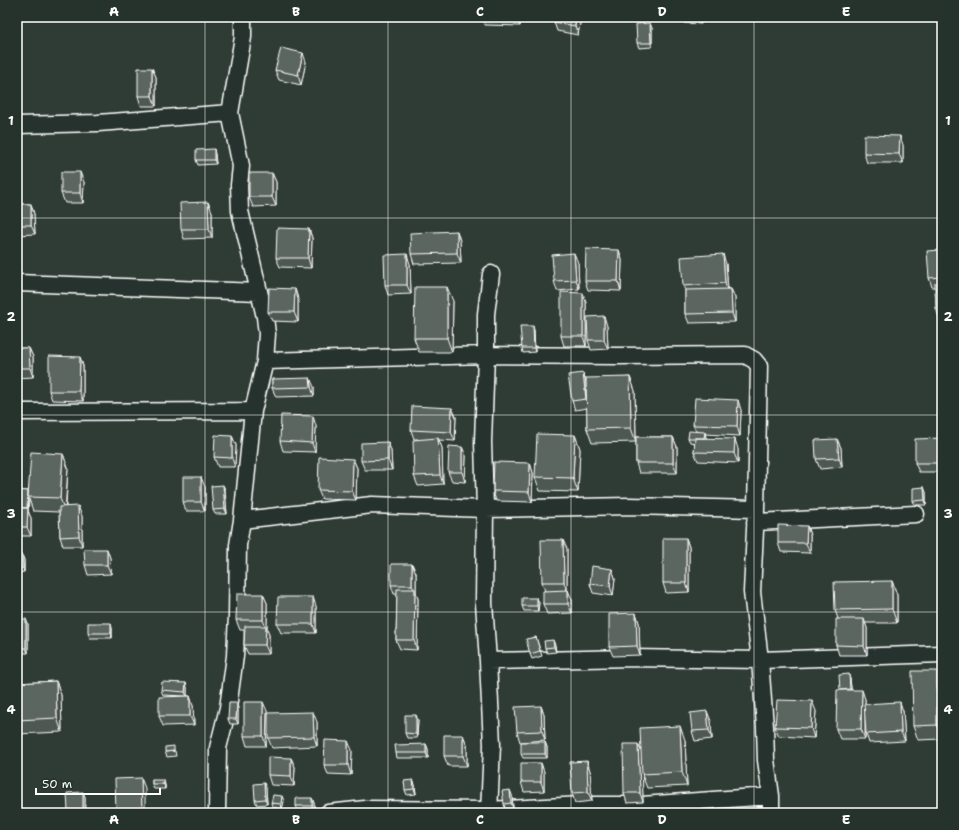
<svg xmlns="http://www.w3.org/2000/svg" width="959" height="830" font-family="'Shantell Sans',sans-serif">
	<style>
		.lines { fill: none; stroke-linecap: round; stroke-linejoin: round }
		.street-casing { stroke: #fff; stroke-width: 19 }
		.street { stroke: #26332d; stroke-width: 16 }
		.wall { fill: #4e5853; stroke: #fff }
		.shaded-wall { fill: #404744; stroke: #fff }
		.building { fill: #5b6661; stroke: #fff }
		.grid { fill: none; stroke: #fff; stroke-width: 1; stroke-opacity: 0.55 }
		.neatline { fill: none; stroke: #fff; stroke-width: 1.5 }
		.grid-label { font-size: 13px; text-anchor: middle; font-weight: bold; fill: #fff }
	</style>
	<rect width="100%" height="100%" fill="#2f3b35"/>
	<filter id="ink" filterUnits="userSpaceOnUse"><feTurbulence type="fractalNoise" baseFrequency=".025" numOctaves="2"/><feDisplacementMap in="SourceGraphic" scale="8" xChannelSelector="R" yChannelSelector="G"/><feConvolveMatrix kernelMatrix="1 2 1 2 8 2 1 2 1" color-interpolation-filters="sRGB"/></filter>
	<g filter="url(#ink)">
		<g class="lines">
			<defs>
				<path id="street" d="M17 125 98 123 191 116 230 113
					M17 283 259 292
					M265 361 486 355 619 356 745 355 754 360 759 366 756 509 752 592 760 660 765 727 766 760 771 796V813
					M17 412 253 411
					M242 520 372 505 485 509 629 506 756 509
					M755 522 916 514
					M488 661 631 658 760 660 942 654
					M217 813 218 748 228 708 235 656 237 616 238 545 242 520 253 411 265 361 267 334 265 317 240 211 239 185 241 166 230 113 243 37V17
					M328 813 365 809 489 810 582 805H642L771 796
					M489 813 492 745 488 661 484 603 485 509 483 442 486 355V314L491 274"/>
			</defs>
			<use href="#street" class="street-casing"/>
			<use href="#street" class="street"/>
		</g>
		<path class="wall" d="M297 17H313L311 22Z
			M482 17H520V26L485 25Z
			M581 17 578 35 557 31 554 22Z
			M682 17H701V24L684 23Z
			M652 28V47L639 48 637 43Z
			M306 62 301 85 279 80 275 70Z
			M152 68 156 77V106H141L138 96Z
			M903 145V163H867L864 153Z
			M215 154 216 164 198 165 196 160Z
			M272 173 276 182V206L253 207 249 197Z
			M84 182 83 203H65L61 193Z
			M208 202 212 212V238L184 239 181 229Z
			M17 204H31L34 214 35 234 17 235Z
			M309 229 312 238 311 268 280 267 276 258Z
			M457 231 460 241 461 263 414 264 411 254Z
			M619 250 622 260 621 291 588 290 585 281Z
			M942 250V318H939L936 308 935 287H932L929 278Z
			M578 263 579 289 557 291 554 281Z
			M410 264 411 294 388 295 385 285Z
			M726 264 728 289H731L735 298V322L689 323 685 314V290L683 286Z
			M295 289 298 299V322L272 321 268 312Z
			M453 301 452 352H419L414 338Z
			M586 302V346H564L561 336Z
			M607 326 608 349 591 350 588 340Z
			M534 330 535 352 523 353 522 348Z
			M17 348H29L33 357V377L17 378Z
			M80 357 83 366V401L52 400 49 391Z
			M583 373 586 381 630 377 635 391 636 437H673L677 447V473H639L636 463V442L592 443 587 429V408L575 410 572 401Z
			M272 379 314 387V396L276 397 272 388Z
			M452 408 456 417 455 441 439 440 442 448 443 484 418 486 414 476 418 439H414L411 430Z
			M741 410 740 436 705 434 706 438 738 449V463L698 461 694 452 695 443 690 442 688 438 696 431 693 425Z
			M316 426 315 452 283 451 280 441Z
			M575 435 580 449 578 492 540 491 535 477Z
			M232 436 236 445 235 467H218L214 457Z
			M942 438V472H919L915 463Z
			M837 439 841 448 842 467 820 469 816 459Z
			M388 442 391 451 392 470H365L361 461Z
			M462 447 466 456 465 482 452 481 448 472Z
			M63 454 68 468 66 507 82 516V546H63L60 537 59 512 33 511 29 499 28 511 31 518V536H17V490L28 491V493Z
			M353 459 357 468 356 500 322 499 318 490Z
			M530 463 533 473 532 502 496 501 493 491Z
			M223 485 225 490 227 514H215L213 510Z
			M205 487V511H186L183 502Z
			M926 492V505H915L913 501Z
			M807 526 810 535V553L781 552 778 543Z
			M686 538 689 547V592L666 593 663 583Z
			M107 549 110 558 111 574 88 575 85 565Z
			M567 549V590L572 600V613L547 614 543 604 545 591 542 582Z
			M17 555H22L24 560V572L17 573Z
			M412 564 416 573V592L418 599 417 650 400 649 396 640 397 594H394L391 585Z
			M612 569 615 578 613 596 593 593 590 584Z
			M892 581 897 595V623H865L867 628V655H839L836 645 838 619 835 610Z
			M263 594 267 603V628L269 635V654H248L244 645V630H240L236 620Z
			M537 598 539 603 538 611H524L522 606Z
			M316 606V633H281L277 624Z
			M636 613 639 623 640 655 613 656 609 647Z
			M17 619 28 624V653H18L17 650Z
			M112 628V638H90L88 633Z
			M536 637 542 656 532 659 530 654Z
			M555 645 556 652 547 653 545 648Z
			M937 671 942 684V739L918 740 913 726Z
			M850 679 851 690 865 699V704L903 711 905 741 869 743 866 734 865 719V739H840L836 729Z
			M56 681 61 695 62 732 17 734V683Z
			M186 683 187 688V696H190L193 706 194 725 163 726 159 716 185 696 163 695 161 690Z
			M541 706 544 715 545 740 520 742 517 732Z
			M238 708V724H230L228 719Z
			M267 711 266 746H247L244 736Z
			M816 711 814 738 779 736 775 727Z
			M418 720 417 738H407L405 733Z
			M711 721 712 739 695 741 692 731Z
			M317 722V746L272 748 268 738Z
			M463 735 467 745V766H448L444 756Z
			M685 740 687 786 647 788 642 775 643 802 627 803 624 793 641 750Z
			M545 742 547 747V758H523L521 754Z
			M426 744 428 749V758H397L396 753Z
			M352 750 351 775 328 774 324 765Z
			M175 751 176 756 167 757 165 752Z
			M291 758 295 767 294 786 271 785 268 775Z
			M587 761 590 771 592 801 575 803 572 793Z
			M541 763 544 772V791L524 792 521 782Z
			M152 780 165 785V789H154L152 784Z
			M413 780 415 785 416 794 407 795 405 790Z
			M266 788 267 804 257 805 255 800Z
			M83 792 85 797V813H69L68 811Z
			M512 795 513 808 505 809 504 804Z
			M312 798 314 803V811H298L296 806Z
			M284 801 282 809 273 807 271 803Z"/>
		<path class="shaded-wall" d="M309 17H313L311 22Z
			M516 17H520V26Z
			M576 17H581L578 35 575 26Z
			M699 17H701V24Z
			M650 23 652 28V47L651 43Z
			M303 53 306 62 301 85 298 75Z
			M152 68 156 77V106L152 96Z
			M900 136 903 145V163L899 154Z
			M214 149 215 154 216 164 214 160Z
			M80 172 84 182 83 203 80 193Z
			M272 173 276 182V206L272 197Z
			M208 202 212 212V238L209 229Z
			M31 204 34 214 35 234 31 225Z
			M309 229 312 238 311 268 308 258Z
			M457 231 460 241 461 263 457 253Z
			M619 250 622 260 621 291 618 281Z
			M574 253 578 263 579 289 576 280Z
			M407 254 410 264 411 294 407 285Z
			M723 254 726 264 728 293 725 283Z
			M447 287 453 301 452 352 447 338Z
			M295 289 298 299V322L294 312Z
			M731 289 735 298V322L732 313Z
			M583 293 586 302V346L583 336Z
			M604 316 607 326 608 349 604 340Z
			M533 326 534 330 535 352 534 348Z
			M29 348 33 357V377L30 368Z
			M80 357 83 366V401L79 391Z
			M583 373 586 382V399Z
			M630 377 635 391 636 442 631 428Z
			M310 378 314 387V396L311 387Z
			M738 400 741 410 740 436 737 426Z
			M452 408 456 417 455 441 451 432Z
			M313 416 316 426 315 452 312 443Z
			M705 432 706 437V444L704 439Z
			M575 435 580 449 578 492 573 478Z
			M232 436 236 445 235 467 232 458Z
			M673 437 677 447V473L673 463Z
			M438 438 442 448 443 484 440 475Z
			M735 439 738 449V463L734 453Z
			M837 439 841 448 842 467 839 458Z
			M388 442 391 451 392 470 388 460Z
			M462 447 466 456 465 482 462 472Z
			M63 454 68 468 65 512 60 498Z
			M353 459 357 468 356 500 352 491Z
			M530 463 533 473 532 502 529 492Z
			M201 477 205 487V511L201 502Z
			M223 485 225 490 227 514 225 509Z
			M924 487 926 492V505L925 500Z
			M28 491 29 495 28 497 29 499 28 511 31 518V536L27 527 28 510 27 508Z
			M78 506 82 516V546L79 536Z
			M807 526 810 535V553L806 543Z
			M686 538 689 547V592L686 583Z
			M563 540 567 549V592L564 582Z
			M107 549 110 558 111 574 107 565Z
			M22 555 24 560V572L23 568Z
			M412 564 416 573V592L418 599 417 650 414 640 415 591 412 585Z
			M612 569 615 578 613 596 610 586Z
			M892 581 897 595V623L892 609Z
			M568 590 572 600V613L568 604Z
			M263 594 267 603V628L269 635V654L265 645 266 627 263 620Z
			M313 597 316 606V633L313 624Z
			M537 598 539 603 538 611 537 606Z
			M636 613 639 623 640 655 637 646Z
			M26 619 28 624V653L26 648Z
			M864 619 867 628V655L864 646Z
			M111 623 112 628V638L111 633Z
			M553 640 555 645 556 652 554 647Z
			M937 671 942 684V739L937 725Z
			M849 674 850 679 852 694 850 689Z
			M56 681 61 695 62 732 57 718Z
			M186 683 187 688V697L185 692Z
			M862 690 865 699V739L861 729Z
			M190 696 193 706 194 725 190 716Z
			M812 701 816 711 814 738 811 728Z
			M263 702 267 711 266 746 263 736Z
			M900 702 903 711 905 741 901 732Z
			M237 703 238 708V724L236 719Z
			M541 706 544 715 545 740 542 731Z
			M707 711 711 721 712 739 709 730Z
			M313 712 317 722V746L314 737Z
			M416 715 418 720 417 738 416 734Z
			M680 726 685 740 687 786 682 772Z
			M463 735 467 745V766L463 756Z
			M348 741 352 750 351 775 348 765Z
			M545 742 547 747V758L545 754Z
			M426 744 428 749V758L426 753Z
			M638 744 642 753 643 802 640 793Z
			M291 758 295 767 294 786 291 776Z
			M587 761 590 771 592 801 588 792Z
			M541 763 544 772V791L541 782Z
			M141 778 145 788V813H142Z
			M164 780 165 785V789L164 784Z
			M413 780 415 785 416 794 414 789Z
			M264 783 266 788 267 804 265 799Z
			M510 790 512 795 513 808 511 803Z
			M83 792 85 797V813H84L83 810Z
			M282 796 284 801 282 809 281 804Z
			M312 798 314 803V811L312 806Z"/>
		<path class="building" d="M555 17H576L575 26 554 22Z
			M650 23 651 43H637L636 24Z
			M281 48 303 53 298 75 275 70Z
			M138 68H152V96H138Z
			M864 135 900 136 899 154 864 153Z
			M214 149V160H196V150Z
			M61 172H80V193H61Z
			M249 173H272V197H249Z
			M208 202 209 229H181L180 203Z
			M17 204H31V225H17Z
			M277 228 309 229 308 258H276Z
			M457 231V253L411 254 410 233Z
			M586 249 619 250 618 281H585Z
			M942 250V277L929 278 927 251Z
			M574 253 576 280 554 281 552 255Z
			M407 254V285H385L384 255Z
			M723 254 725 283 683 286 681 257Z
			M942 282V308H936L935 283Z
			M415 287H447V338H414Z
			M269 288 295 289 294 312H268Z
			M731 289 732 313 685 314V290Z
			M561 292 583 293V336H561Z
			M604 316V340H588L587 317Z
			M520 326H533L534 348H522Z
			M17 348H29L30 368H17Z
			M49 356 80 357 79 391H49Z
			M583 373 586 399 572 401 568 375Z
			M630 377 631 428 587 429 586 378Z
			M310 378 311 387 272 388V379Z
			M695 398 738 400 737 426 693 425Z
			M412 406 452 408 451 432 411 430Z
			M281 415 313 416 312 443 280 441Z
			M689 431 705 432 704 438H688Z
			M537 434 575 435 573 478 535 477Z
			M215 435 232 436V458L214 457Z
			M636 437H673V463H636Z
			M438 438 440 475 414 476 413 440Z
			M695 438 735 439 734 453 694 452Z
			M942 438V463H915V439Z
			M837 439 839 458 816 459 815 440Z
			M388 442V460L361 461V443Z
			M449 446 462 447V472H448Z
			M31 452 63 454 60 498 28 497Z
			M319 457 353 459 352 491 318 490Z
			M494 462 530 463 529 492 493 491Z
			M183 477H201V502H183Z
			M223 485 225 509 213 510 211 486Z
			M924 487 925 500 913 501V488Z
			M17 490 28 491 27 508 17 507Z
			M78 506 79 536 60 537 59 507Z
			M17 508H28L27 527H17Z
			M778 525 807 526 806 543H778Z
			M663 538H686V583H663Z
			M541 540H563L564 582H542Z
			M84 549H107V565H85Z
			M17 555H22L23 568H17Z
			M391 564H412V585H391Z
			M592 566 612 569 610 586 590 584Z
			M892 581V609L835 610 834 582Z
			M397 589H415L414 640H396Z
			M568 590V604H543V591Z
			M237 594H263V620H236Z
			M278 597H313V624H277Z
			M522 598H537V606H522Z
			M636 613 637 646 609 647V614Z
			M17 619H26V648H17Z
			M836 619H864V646L836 645Z
			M88 623H111V633H88Z
			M245 626H266L265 645H244Z
			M536 637 540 651 530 654 526 639Z
			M553 640 554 647 545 648 544 641Z
			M912 671H937V725L913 726Z
			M849 674 850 689 840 690 839 675Z
			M56 681 57 718 17 720V683Z
			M162 682 186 683 185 692 161 690Z
			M837 690H862L861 729H836Z
			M190 696V716H159V697Z
			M777 700 812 701 811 728 775 727Z
			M244 702H263V736H244Z
			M900 702 901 732 866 734 864 704Z
			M229 703H237L236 719H228Z
			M541 706 542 731 517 732 515 707Z
			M707 711 709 730 692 731 690 713Z
			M313 712 314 737 268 738V713Z
			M405 715H416V734L405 733Z
			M680 726 682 772 642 774 640 728Z
			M444 735H463V756H444Z
			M325 740 348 741V765H324Z
			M521 742H545V754H521Z
			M426 744V753H396L395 745Z
			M623 744H638L640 793H624Z
			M174 746V751L165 752V747Z
			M268 757 291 758V776L268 775Z
			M587 761 588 792 572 793 570 762Z
			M521 763H541V782H521Z
			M141 778 142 813H116L115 779Z
			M152 780H164V784H152Z
			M413 780 414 789 405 790 404 781Z
			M264 783 265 799 255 800 254 784Z
			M510 790 511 803 504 804 502 791Z
			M83 792V810L68 811 67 793Z
			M273 795 282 796 281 804 271 803Z
			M296 798H312V806H296Z"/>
	</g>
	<path class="grid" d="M205 17V813M388 17V813M571 17V813M754 17V813M17 218H942M17 415H942M17 612H942"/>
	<rect width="959" height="830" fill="none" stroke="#26332d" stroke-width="44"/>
	<path d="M36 788v6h124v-6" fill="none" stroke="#ffffff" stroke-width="2"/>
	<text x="42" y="788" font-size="12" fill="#ffffff" stroke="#26332d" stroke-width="3" paint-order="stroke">50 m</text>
	<rect x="22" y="22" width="915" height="786" class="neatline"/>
	<g class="grid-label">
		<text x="114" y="16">A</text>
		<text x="296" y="16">B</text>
		<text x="480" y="16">C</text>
		<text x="662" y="16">D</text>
		<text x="846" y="16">E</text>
		<text x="11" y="125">1</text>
		<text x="948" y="125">1</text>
		<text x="11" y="321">2</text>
		<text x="948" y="321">2</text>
		<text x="11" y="518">3</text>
		<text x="948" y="518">3</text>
		<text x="11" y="714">4</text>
		<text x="948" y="714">4</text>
		<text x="114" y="824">A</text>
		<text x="296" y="824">B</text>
		<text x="480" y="824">C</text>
		<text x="662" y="824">D</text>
		<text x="846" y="824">E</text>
	</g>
</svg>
